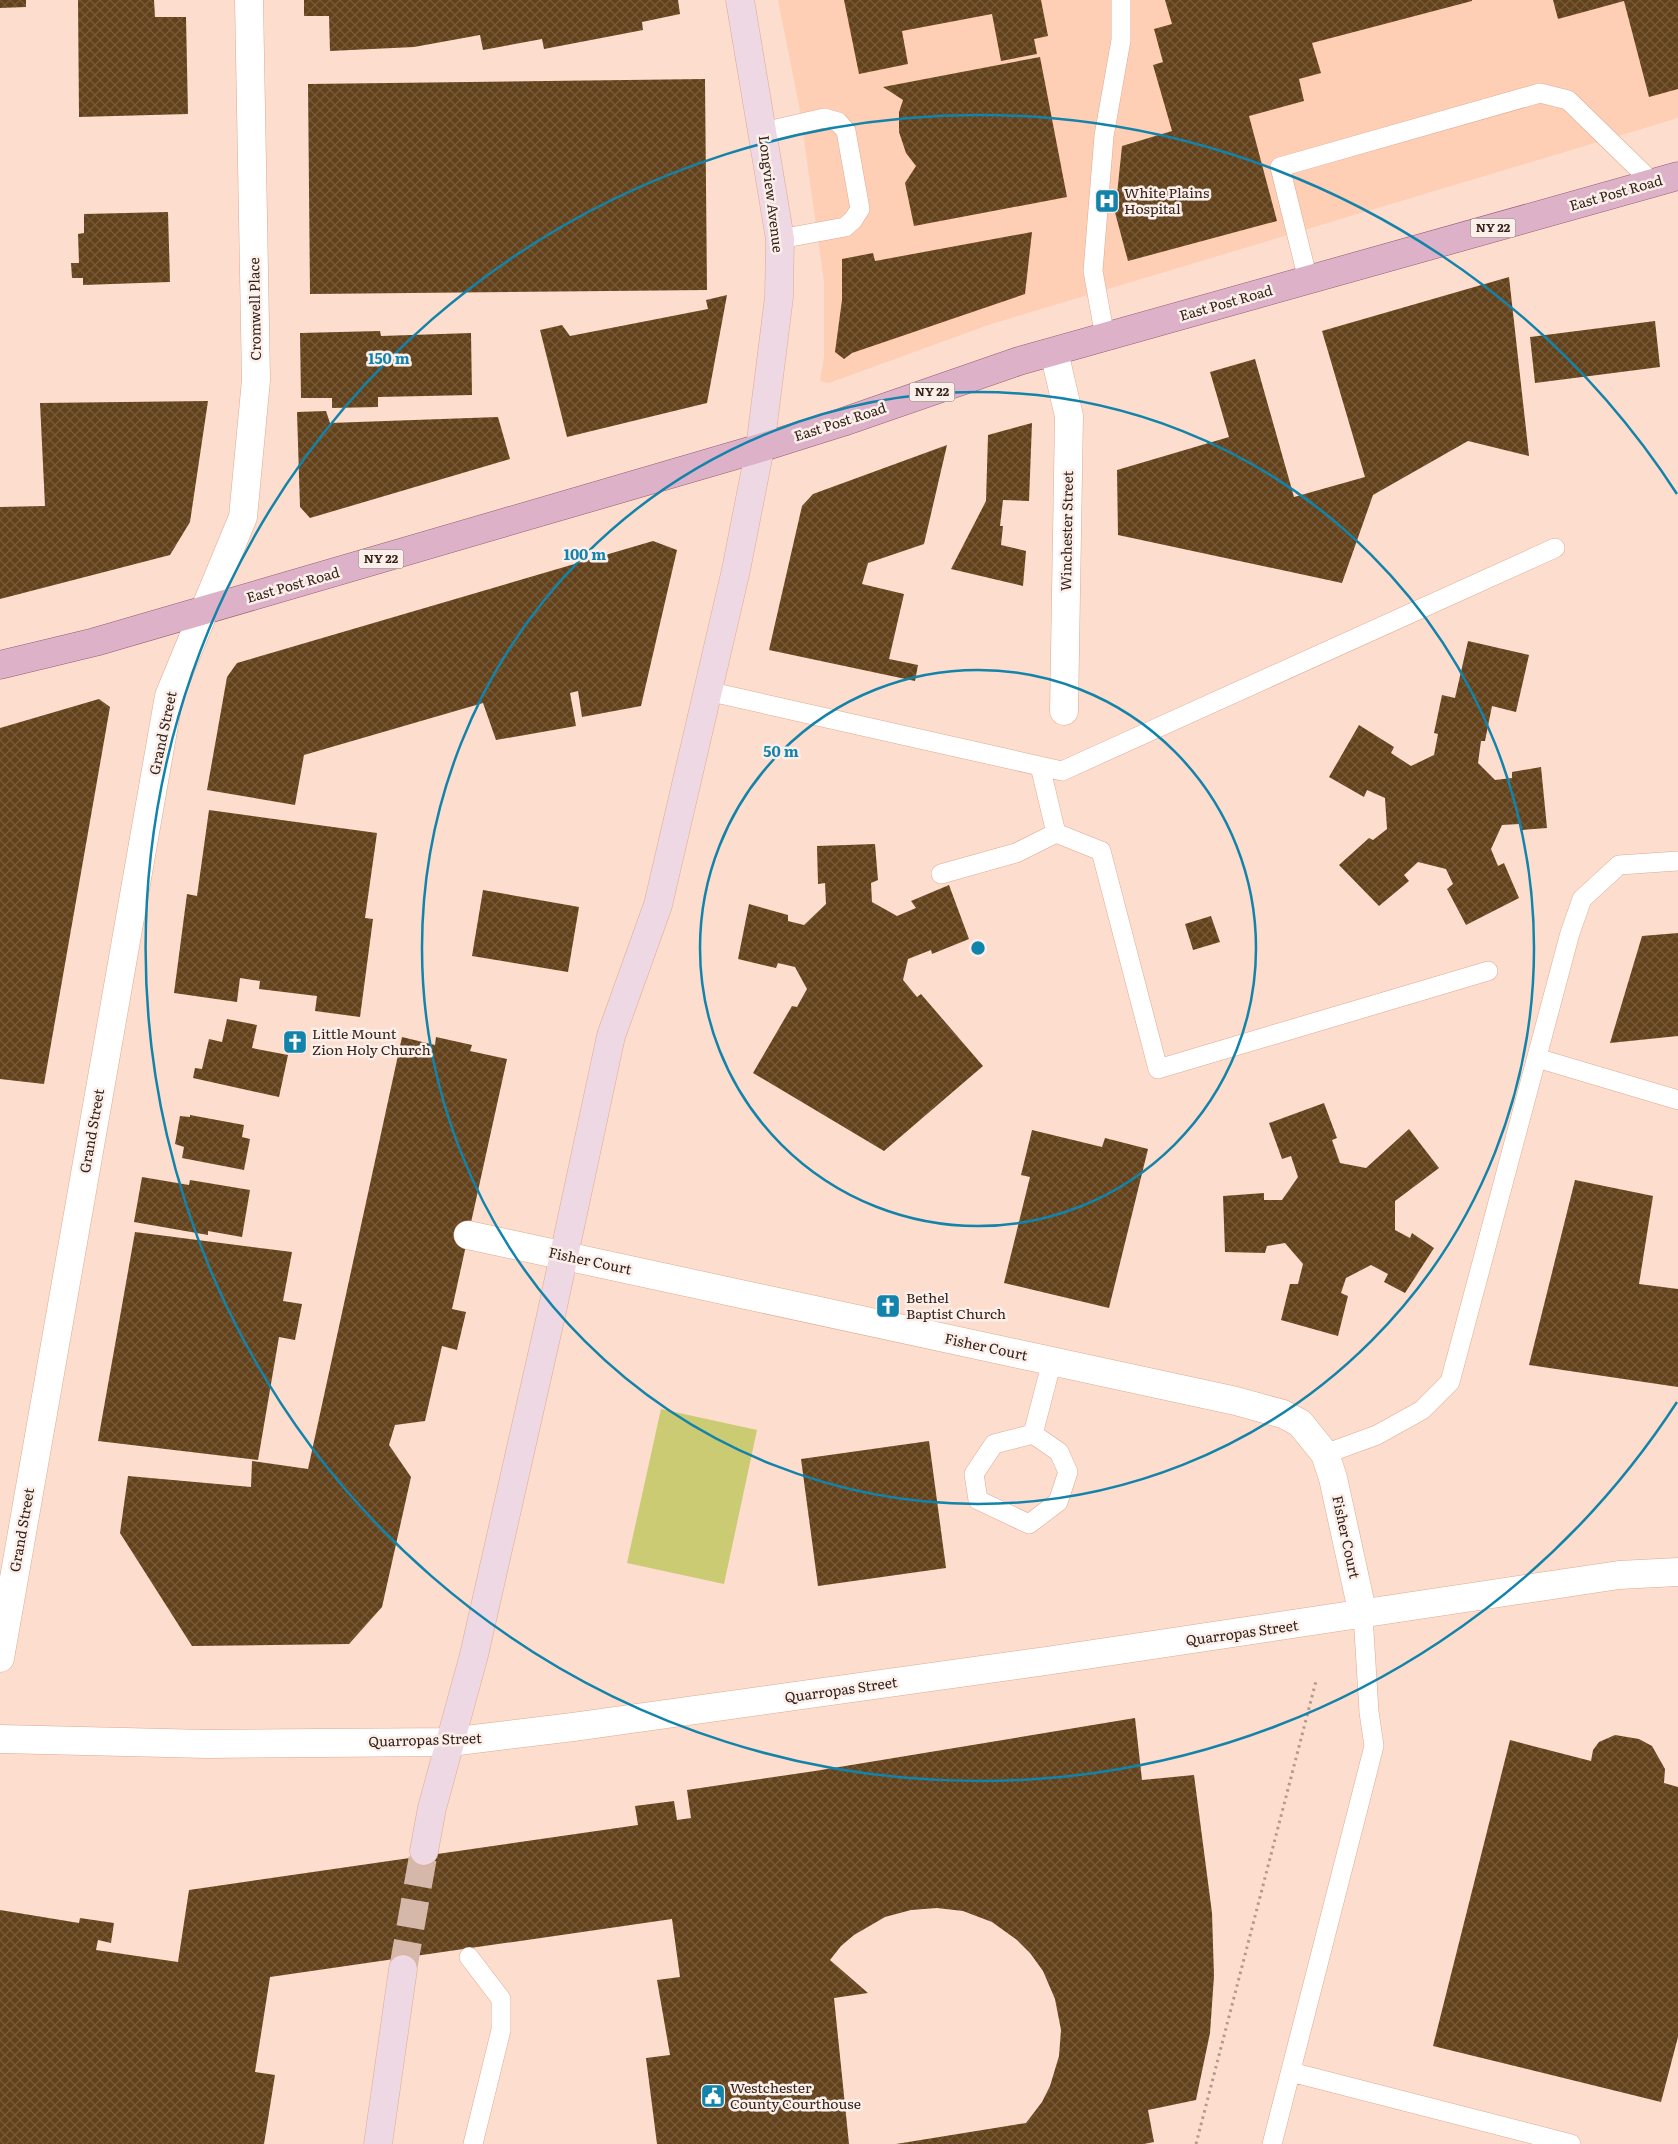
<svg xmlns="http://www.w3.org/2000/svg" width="1678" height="2144" font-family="Literata,serif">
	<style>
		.built { fill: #feceb5 }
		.green { fill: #cbcb74 }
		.building { fill: url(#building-cross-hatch) }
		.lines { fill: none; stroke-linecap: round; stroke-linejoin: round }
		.secondary-tunnel { stroke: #d5b8a9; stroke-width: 28; stroke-dasharray: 28 14; stroke-linecap: butt }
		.service-casing { stroke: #deaa90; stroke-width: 20 }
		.minor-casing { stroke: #deaa90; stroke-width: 29 }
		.tertiary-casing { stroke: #deaa90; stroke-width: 29 }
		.secondary-casing { stroke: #deaa90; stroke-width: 29 }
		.primary-casing { stroke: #945d72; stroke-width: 29 }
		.path { stroke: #b5998c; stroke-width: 3; stroke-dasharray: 2.5 4; stroke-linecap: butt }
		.service { stroke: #fff; stroke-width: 19 }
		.minor { stroke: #fff; stroke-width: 28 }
		.tertiary { stroke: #fff; stroke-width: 28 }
		.secondary { stroke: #eed8e3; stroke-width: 28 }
		.primary { stroke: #ddb1c7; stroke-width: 28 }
		.ring { fill: none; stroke: #1283aa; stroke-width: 2.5 }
		.labels { text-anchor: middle; stroke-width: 5; stroke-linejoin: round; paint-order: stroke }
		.shield { fill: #faefea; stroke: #716057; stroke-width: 1 }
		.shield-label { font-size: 12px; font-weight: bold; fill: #362218 }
		.poi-label { font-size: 14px; fill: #362218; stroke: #faefea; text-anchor: start }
		.street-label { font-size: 14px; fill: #362218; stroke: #faefea }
		.centre { fill: #1283aa; stroke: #faefea; stroke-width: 2.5 }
		.ring-label { font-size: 15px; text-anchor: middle; font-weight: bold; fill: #1283aa; stroke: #faefea; stroke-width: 5; stroke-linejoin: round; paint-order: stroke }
	</style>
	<defs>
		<pattern id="building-cross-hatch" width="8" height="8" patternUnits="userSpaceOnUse" patternTransform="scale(1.25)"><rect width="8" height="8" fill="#63421b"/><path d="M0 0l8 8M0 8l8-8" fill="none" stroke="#765b3b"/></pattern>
	</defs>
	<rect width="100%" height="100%" fill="#fdddcd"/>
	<path class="built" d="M778 0H1678V118L991 324 829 383 820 381 824 357V281L799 105Z"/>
	<path class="green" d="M661 1409 757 1430 724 1584 627 1563Z"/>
	<path class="building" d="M0 0H26V7L0 8Z
		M78 0H154L155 17H186L188 114 79 117Z
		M304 0H678L680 14 642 22 643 30 544 49 542 39 483 50 480 35 414 47 330 51 329 16H304Z
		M844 0H1041L1048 36 1034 39 1037 54 1001 61 992 14 902 31 908 64 859 74Z
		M1165 0H1472V1L1312 43 1321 73 1299 79 1304 101 1249 116 1277 221 1128 261 1113 205 1116 204 1122 146 1172 131 1153 65 1163 62 1154 29 1172 24Z
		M1553 0H1678V89L1649 97 1624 1 1558 19Z
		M1040 57 1067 197 914 226 905 183 916 166 906 153 899 132V112L903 100 883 87Z
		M705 79 707 290 310 294 308 84Z
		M168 212 170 282 83 285V278H72L71 263H79L78 234 84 233V214Z
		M1032 232 1025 294 852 353 844 359 835 352 842 300V259L873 253 875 261Z
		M1509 277 1529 456 1468 441 1373 495 1342 583 1118 535 1117 470 1229 437 1210 372 1255 359 1294 497 1365 477 1322 331Z
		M727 295 707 403 567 437 540 330 562 325 570 336 708 309 706 300Z
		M1655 321 1660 367 1535 383 1530 337Z
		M380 331 381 336 471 333 472 395 378 397V407L332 408V398H301L300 333Z
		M208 401 190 522 170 555 0 599V507L45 506 40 403Z
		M326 411 330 423 498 417 510 459 310 518 300 507 297 412Z
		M1032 423 1029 501 1003 500 1000 526H1003L1001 545 1026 551 1023 586 951 569 986 501 988 435Z
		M947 445 924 544 868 563 862 584 904 594 889 659 918 665 915 681 769 650 802 506 813 494Z
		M653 541 677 550 641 706 582 717 578 691 570 693 576 726 496 740 483 703 304 755 295 805 207 790 227 677 237 663Z
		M1468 641 1529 655 1516 712 1492 706 1485 741H1481L1478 763 1495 780 1512 778V772L1541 767 1547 828 1522 830 1519 824 1502 825 1491 849 1498 866 1504 863 1519 898 1466 925 1447 889 1453 884 1446 869 1418 862 1404 875 1409 881 1379 906 1339 865 1369 838 1373 840 1387 829 1385 798 1367 790 1364 797 1329 777 1359 725 1394 747 1391 753 1411 766 1434 755 1438 734 1434 733 1442 695 1455 698Z
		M99 699 110 707 44 1084 0 1079V728Z
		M209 810 377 833 365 918 373 919 360 1017 315 1011 317 996 259 989 260 981 240 978 237 1002 174 993 187 894 197 896Z
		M875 844 878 880 871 883 872 902 897 916 916 908 911 901 949 885 969 939 932 954 931 950 908 959 903 980 917 997 921 994 983 1066 884 1151 753 1073 792 1006 797 1007 807 989 795 967 778 963 776 968 738 959 749 904 788 915V921L804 925 826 904 825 883 818 884 817 846Z
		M483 890 579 907 568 972 472 956Z
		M1211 916 1220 942 1193 950 1185 924Z
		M1678 933V1036L1610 1043 1642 936Z
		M227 1019 257 1025 252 1048 288 1055 279 1097 193 1078 195 1068 202 1069 209 1039 222 1042Z
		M402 1037 435 1045 436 1037 472 1045 470 1051 507 1059 452 1309 466 1312 457 1350 442 1346 425 1421 395 1425 389 1445 411 1477 382 1607 349 1644 192 1646 120 1533 128 1476 251 1487 252 1461 308 1469Z
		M1324 1103 1337 1138 1332 1140 1340 1163 1366 1168 1409 1129 1439 1168 1395 1201V1230L1410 1238 1412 1233 1434 1248 1405 1293 1384 1282 1388 1274 1371 1265 1346 1278 1341 1293 1348 1296 1338 1336 1281 1320 1290 1284H1298L1303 1264 1285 1243 1267 1246 1265 1253 1225 1252 1223 1196 1264 1193V1200H1282L1298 1177 1291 1156 1282 1159 1269 1123Z
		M190 1115 244 1125 242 1137 250 1139 244 1170 182 1158 184 1147 175 1144 180 1116 190 1117Z
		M1032 1130 1102 1147 1105 1138 1148 1149 1109 1308 1004 1283 1030 1177 1021 1175Z
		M142 1177 189 1185 190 1180 250 1190 242 1237 208 1231V1235L134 1222Z
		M1575 1180 1653 1196 1639 1284 1678 1289V1387L1529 1365Z
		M135 1232 292 1252 283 1301 302 1304 295 1340 279 1337 258 1460 98 1441Z
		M929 1441 946 1568 818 1586 801 1459Z
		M1135 1718 1142 1780 1194 1775 1212 1913 1214 1976 1210 2033 1196 2100 1148 2110 1154 2142 1144 2144H896L1026 2123 1042 2102 1050 2086 1059 2056 1061 2030 1055 1999 1043 1971 1030 1953 1017 1940 992 1922 963 1911 937 1908 911 1910 885 1917 854 1935 841 1946 830 1960 868 1993 834 1998 849 2144H657L646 2058 670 2055 657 1980 680 1977 672 1919 270 1977 255 2072 275 2075 264 2144H0V1910L79 1923 80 1918 114 1923 111 1943 98 1940 96 1950 178 1962 189 1890 638 1825 635 1806 674 1801 677 1820 691 1818 687 1790 815 1771Z
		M1615 1735 1639 1739 1652 1746 1665 1769 1664 1783 1678 1787V2037L1661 2102 1433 2046 1510 1740 1591 1761 1593 1750 1599 1742Z"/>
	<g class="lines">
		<path class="secondary-tunnel" d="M403 1969 424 1851"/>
		<defs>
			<path id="service" d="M763 132 824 118 838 122 846 131 860 209 853 220 845 227 780 239
				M1308 280 1280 167 1540 93 1568 100 1653 183
				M1105 337 1093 271 1104 136 1121 40V0
				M707 691 1062 771 1555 548
				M1040 766 1056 833 1101 851 1158 1069 1488 971
				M941 874 1016 853 1056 833
				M1537 1058 1678 1100
				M1033 1434 1059 1452 1068 1472 1058 1502 1029 1524 978 1500 974 1474 994 1444 1033 1434 1052 1361
				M1325 1454 1377 1435 1422 1410 1450 1382 1570 933 1582 899 1619 865 1678 861
				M469 1957 501 1999V2030L473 2144
				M1291 2072 1571 2144
				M1272 2144 1374 1746 1369 1712 1363 1615"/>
			<path id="minor" d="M1054 352 1069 416 1064 711"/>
			<path id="tertiary" d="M468 1235 1236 1401 1283 1414 1300 1423 1325 1454 1333 1478 1363 1615
				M0 1658 169 696 243 517 256 380 249 0
				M0 1739 207 1744 450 1742 573 1727 1046 1661 1619 1575 1678 1572"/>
			<path id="secondary" d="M424 1851 432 1808 474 1655 552 1311 611 1036 658 905 736 570 760 448 779 297 780 239 740 0
				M378 2144 403 1969"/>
			<path id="primary" d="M0 665 95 642 760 448 843 422 1019 361 1678 176"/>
		</defs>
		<use href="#service" class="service-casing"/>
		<use href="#minor" class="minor-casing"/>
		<use href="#tertiary" class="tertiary-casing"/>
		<use href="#secondary" class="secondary-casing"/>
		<use href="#primary" class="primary-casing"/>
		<path class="path" d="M1196 2144 1316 1681"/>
		<use href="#service" class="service"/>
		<use href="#minor" class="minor"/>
		<use href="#tertiary" class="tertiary"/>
		<use href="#secondary" class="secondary"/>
		<use href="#primary" class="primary"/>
	</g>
	<g class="ring">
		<circle cx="978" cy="948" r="278"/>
		<circle cx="978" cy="948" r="556"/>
		<path d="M1677 1402A833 833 0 1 1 1677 494"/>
	</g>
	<defs>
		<symbol id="hospital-square" viewBox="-11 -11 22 22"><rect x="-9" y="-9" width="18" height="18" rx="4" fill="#1283aa" stroke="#faefea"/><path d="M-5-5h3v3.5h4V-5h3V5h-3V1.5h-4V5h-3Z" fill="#fff"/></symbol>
		<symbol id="church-square" viewBox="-11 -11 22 22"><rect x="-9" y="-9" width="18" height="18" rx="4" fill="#1283aa" stroke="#faefea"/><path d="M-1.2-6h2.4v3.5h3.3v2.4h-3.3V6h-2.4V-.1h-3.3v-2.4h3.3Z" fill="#fff"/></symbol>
		<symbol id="civic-square" viewBox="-11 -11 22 22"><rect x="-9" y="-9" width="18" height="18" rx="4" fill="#1283aa" stroke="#faefea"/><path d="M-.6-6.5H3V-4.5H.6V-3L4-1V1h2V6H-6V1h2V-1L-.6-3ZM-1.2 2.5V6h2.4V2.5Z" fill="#fff"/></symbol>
	</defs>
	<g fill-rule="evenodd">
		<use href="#hospital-square" x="1093" y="187" width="28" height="28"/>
		<use href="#church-square" x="281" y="1028" width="28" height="28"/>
		<use href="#church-square" x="874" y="1292" width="28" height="28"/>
		<use href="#civic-square" x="699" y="2082" width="28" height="28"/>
	</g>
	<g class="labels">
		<g class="shield">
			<rect x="1470.5" y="218.5" width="45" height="19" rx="4"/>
			<rect x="909.5" y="382.5" width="45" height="19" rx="4"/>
			<rect x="358.5" y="549.5" width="45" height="19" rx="4"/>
		</g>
		<g class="shield-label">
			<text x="1493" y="232">NY 22</text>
			<text x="932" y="396">NY 22</text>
			<text x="381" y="563">NY 22</text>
		</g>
		<g class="poi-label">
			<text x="1124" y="198">White Plains<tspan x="1124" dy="16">Hospital</tspan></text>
			<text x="312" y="1039">Little Mount<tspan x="312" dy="16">Zion Holy Church</tspan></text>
			<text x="906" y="1303">Bethel<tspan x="906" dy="16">Baptist Church</tspan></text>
			<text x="730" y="2093">Westchester<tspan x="730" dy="16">County Courthouse</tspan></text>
		</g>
		<g class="street-label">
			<text transform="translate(1616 193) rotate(-16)" y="5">East Post Road</text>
			<text transform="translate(771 194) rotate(83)" y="5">Longview Avenue</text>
			<text transform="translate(1226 303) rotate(-16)" y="5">East Post Road</text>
			<text transform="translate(255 309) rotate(-91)" y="5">Cromwell Place</text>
			<text transform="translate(840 422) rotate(-18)" y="5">East Post Road</text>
			<text transform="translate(1067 531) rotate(-89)" y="5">Winchester Street</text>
			<text transform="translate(293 585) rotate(-16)" y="5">East Post Road</text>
			<text transform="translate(163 733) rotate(-78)" y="5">Grand Street</text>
			<text transform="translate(92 1131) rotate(-80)" y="5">Grand Street</text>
			<text transform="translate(590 1261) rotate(12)" y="5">Fisher Court</text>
			<text transform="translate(986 1347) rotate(12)" y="5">Fisher Court</text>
			<text transform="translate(22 1530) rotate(-80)" y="5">Grand Street</text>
			<text transform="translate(1346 1537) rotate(78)" y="5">Fisher Court</text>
			<text transform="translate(1242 1633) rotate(-8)" y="5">Quarropas Street</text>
			<text transform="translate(841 1690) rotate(-8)" y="5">Quarropas Street</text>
			<text transform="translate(425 1740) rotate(-2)" y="5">Quarropas Street</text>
		</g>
	</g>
	<circle cx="978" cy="948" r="8" class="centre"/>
	<g class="ring-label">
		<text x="389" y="364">150 m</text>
		<text x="585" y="560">100 m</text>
		<text x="781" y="757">50 m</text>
	</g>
</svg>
